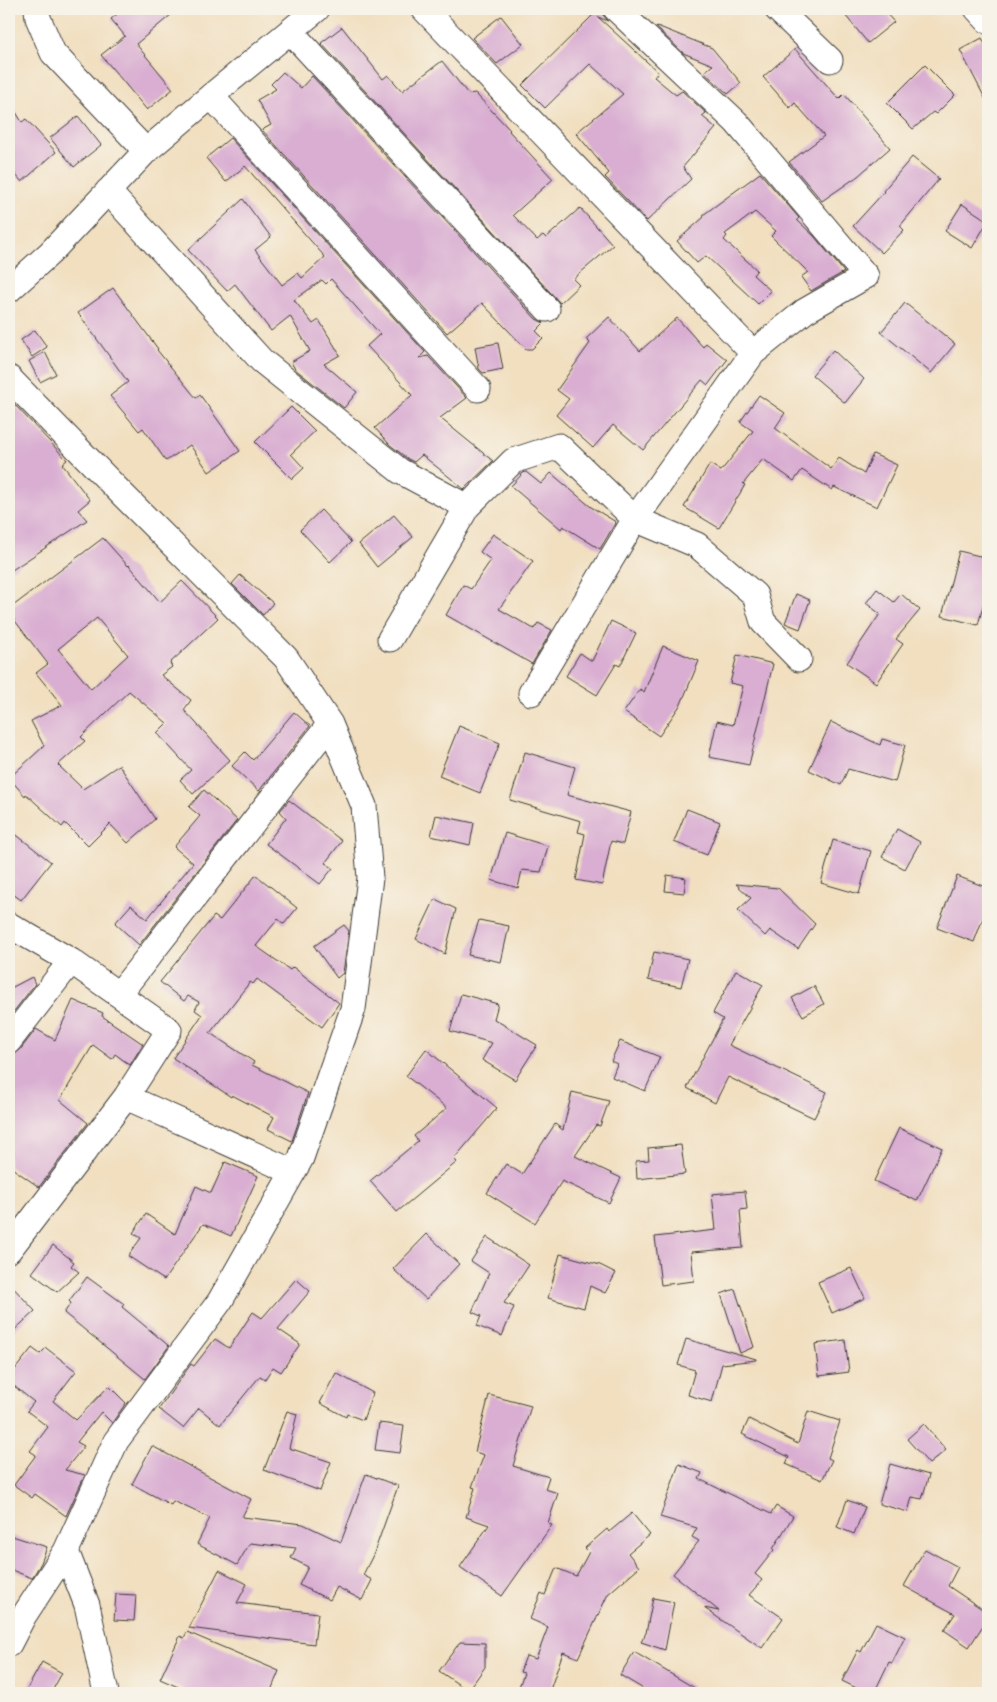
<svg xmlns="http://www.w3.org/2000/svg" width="997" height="1702" font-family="'Playpen Sans',sans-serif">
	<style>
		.building { fill: #d9aed2; fill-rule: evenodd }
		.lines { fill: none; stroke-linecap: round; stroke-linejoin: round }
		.minor-casing { stroke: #3c3935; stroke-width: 27 }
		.minor { stroke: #fff; stroke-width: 25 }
	</style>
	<rect width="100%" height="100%" fill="#f7f3e8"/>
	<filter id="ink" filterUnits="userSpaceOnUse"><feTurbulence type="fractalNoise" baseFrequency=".02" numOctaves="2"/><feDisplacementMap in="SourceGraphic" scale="10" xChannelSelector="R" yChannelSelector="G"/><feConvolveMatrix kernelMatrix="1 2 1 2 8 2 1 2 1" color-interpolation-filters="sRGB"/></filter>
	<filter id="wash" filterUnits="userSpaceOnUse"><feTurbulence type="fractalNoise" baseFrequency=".0096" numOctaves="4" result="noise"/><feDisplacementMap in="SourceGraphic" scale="20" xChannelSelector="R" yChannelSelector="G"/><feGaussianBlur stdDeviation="1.12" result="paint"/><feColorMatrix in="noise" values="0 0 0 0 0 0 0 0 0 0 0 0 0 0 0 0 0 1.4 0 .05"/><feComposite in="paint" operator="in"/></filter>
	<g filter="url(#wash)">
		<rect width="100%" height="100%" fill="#f1dfc0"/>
		<g id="blocks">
			<path class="building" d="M123 9H178L136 44 173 89 147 110 101 55 125 36 111 19Z
				M579 9H602V14L608 21 598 17 658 72 654 77 676 95 682 91 706 113 702 116 716 128 683 167 691 179 647 221 605 177 609 173 576 133 623 94 590 64 545 108 522 85 593 15Z
				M840 9H882L894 22 868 43Z
				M501 16 523 44 497 64 472 38Z
				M657 26 712 48 741 83 728 94 704 72 713 65 683 53 656 27Z
				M342 27 383 79 388 75 402 91 442 61 468 94 475 93 510 130 509 131 553 179 513 215 537 240 543 235 546 238 580 208 613 245 573 279 579 285 560 303 321 43Z
				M982 38 988 50V104L960 50Z
				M795 49 839 99 844 94 890 148 858 176 822 201 789 162 824 136 795 103 790 108 763 77Z
				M925 65 955 95 936 114 933 112 913 129 887 103Z
				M283 72 301 88 312 76 536 319 544 323 536 331 543 338 532 349H526L482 303 447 333 262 130 271 125 257 100 276 89 271 84Z
				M9 101 22 122 26 119 56 152 22 182 9 167Z
				M78 116 101 145 74 167 50 138Z
				M230 138 425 352 419 358 428 356 467 398 440 418 493 461 464 489 422 455 414 462 408 459 389 444 375 428 412 395 367 346 380 334 331 279 326 284 322 280 294 300 313 324 319 320 340 355 324 364 357 392 344 408 295 369 291 362 310 351 290 316 271 331 235 284 227 291 188 250 243 199 271 237 255 250 282 285 298 273 302 278 325 257 245 166 226 182 206 158Z
				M912 157 939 179 900 226 904 230 882 253 853 226 884 192 883 191Z
				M760 173 799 218 797 220 814 236 844 272 811 291 801 277 808 272 771 236 776 231 755 212 725 234 727 236 724 240 757 270 753 275 771 291 758 304 706 256 697 263 677 241 704 217 703 215Z
				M962 204 988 221 972 248 945 231Z
				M113 288 158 349 157 350 196 398 200 395 240 451 209 472 190 445 166 461 143 428 139 431 110 396 128 382 78 313Z
				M905 303 955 344 931 373 881 332Z
				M609 317 640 351 677 318 703 347 706 343 727 360 708 385 702 380 643 450 613 425 593 448 556 415 569 399 557 390 590 343 586 339Z
				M35 330 47 347 32 357 21 340Z
				M498 343 503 369 483 373 479 369 475 347Z
				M833 350 864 379 845 403 812 375Z
				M45 352 56 374 40 382 29 361Z
				M759 395 785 413 775 428 831 469 839 458 864 474 873 454 897 465 877 507 834 487 832 490 802 470 794 481 763 459 743 484 745 485 719 528 684 507 710 464 721 471 753 431 740 422Z
				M14 404 67 460 62 464 90 500 78 510 87 520 9 572V407Z
				M291 407 315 431 291 454 304 468 292 479 255 442Z
				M526 472 541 484 551 473 591 507 616 522 600 549 563 526 561 529 511 486 523 473Z
				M321 510 351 542 330 562 300 530Z
				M394 515 413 537 377 567 359 544Z
				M493 534 533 561 499 609 534 629 538 623 552 630 532 664 446 615 463 585 471 589 491 560 480 552Z
				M103 538 128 566 129 565 160 602 182 581 218 618 170 663 172 667 161 675 191 700 184 710 230 760 193 794 180 780 191 770 157 733 167 723 129 691 81 737 85 741 58 765 83 789 119 765 155 819 128 843 110 824 88 846 65 823 62 827 26 794 25 796 9 778 44 746 31 721 62 705 36 673 48 664 9 613V609ZM97 618 128 655 91 689 58 649Z
				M959 551 988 558V587L978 625 942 616Z
				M240 575 273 603 263 615 232 584Z
				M877 589 894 602 901 594 920 610 896 639 903 644 876 683 847 663 880 614 866 603Z
				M796 594 810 600 800 629 785 623Z
				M611 621 636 633 620 666 616 664 597 695 566 676 580 653 592 661Z
				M663 646 699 661 681 704 659 736 624 712 640 689 644 692Z
				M737 655 773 664 749 765 709 757 717 721 733 725 743 686 730 683Z
				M294 712 310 726 259 791 232 766 245 752 253 760Z
				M831 722 880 745 882 739 905 745 895 782 848 769 841 785 809 770Z
				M459 726 500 743 480 793 439 776Z
				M525 752 575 767 567 795 631 812 623 844 611 841 602 885 576 880 585 834 578 832 581 821 510 800Z
				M204 790 237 820 139 945 115 923 131 905 147 919 193 863 174 847 200 816 189 807Z
				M289 800 342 841 325 863 333 868 320 884 266 844 286 818 280 811Z
				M687 809 720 822 707 855 674 842Z
				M436 815 474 823 470 845 431 836Z
				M9 829 51 862 21 900 9 891Z
				M897 829 920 842 905 869 882 857Z
				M505 833 548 846 541 872 522 870 518 888 491 880Z
				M833 840 871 851 859 894 821 883Z
				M256 875 297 908 284 924 278 919 256 946 290 970 293 967 339 1003 322 1027 257 979 253 984 250 982 210 1033 254 1062 252 1065 308 1093 292 1141 268 1129 274 1117 232 1095 231 1097 173 1058 202 1015 195 1010 199 1002 188 996 184 1001 160 982 214 916 220 920Z
				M667 875 686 878 684 893 665 891Z
				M957 876 988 888V905L974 942 937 928Z
				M736 884 778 888 815 924 798 949 770 930 765 936 738 910 751 898Z
				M435 899 456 909 445 954 416 939Z
				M479 920 509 926 501 962 468 955Z
				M344 925 349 931 343 973 337 978 314 946Z
				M654 952 688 959 681 987 648 980Z
				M736 970 763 985 729 1045 827 1092 814 1118 728 1077 715 1103 687 1088 723 1019 713 1013Z
				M32 977 35 984 15 1010 10 1013 12 1014 9 1018V989Z
				M814 986 824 1004 803 1016 792 998Z
				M461 994 498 1004 494 1019 537 1045 515 1080 482 1060 492 1043 450 1031Z
				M73 1000 103 1013 102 1016 143 1044 130 1065 115 1054 112 1059 93 1045 60 1100 88 1123 39 1187 9 1166V1055L15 1054 20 1050 36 1029 55 1040Z
				M620 1041 660 1057 645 1091 612 1077 617 1064 611 1061Z
				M426 1049 497 1108 454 1159 457 1162 397 1212 370 1181 418 1141 414 1136 447 1108 406 1076Z
				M572 1092 609 1101 600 1126 596 1125 575 1156 621 1178 609 1203 562 1181 535 1223 487 1193 506 1164 522 1174 555 1124 563 1130Z
				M899 1128 942 1148 917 1201 874 1181Z
				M681 1145 685 1174 637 1179 636 1161 649 1160 648 1148Z
				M225 1162 258 1176 231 1236 203 1224 164 1280 128 1256 141 1238 133 1233 146 1214 175 1234 196 1186 211 1193Z
				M745 1191 747 1209 740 1210 743 1248 691 1252 694 1281 661 1285 655 1237 716 1230 712 1194Z
				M427 1234 459 1264 426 1299 393 1269Z
				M487 1237 529 1265 504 1303 514 1307 502 1336 477 1326 481 1316 472 1312 489 1273 471 1261Z
				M53 1245 74 1262 71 1266 79 1272 57 1292 32 1273Z
				M560 1254 600 1265 616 1273 605 1293 590 1286 584 1308 548 1298Z
				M851 1268 865 1298 832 1313 818 1282Z
				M87 1277 124 1304 122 1307 169 1346 145 1379 64 1313 71 1303 69 1301Z
				M296 1279 310 1291 278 1329 300 1344 281 1372 273 1367 265 1379 260 1376 220 1425 199 1408 183 1428 159 1409 191 1364 194 1366 215 1339 229 1348 253 1312 262 1318Z
				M9 1283 35 1311 9 1335Z
				M735 1289 754 1347 740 1353 721 1294Z
				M686 1339 756 1359V1360L722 1364 712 1402 688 1395 695 1370 678 1365Z
				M845 1340 849 1372 819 1376 815 1344Z
				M32 1348 40 1354 46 1348 76 1371 53 1401 76 1420 109 1386 126 1403 112 1423 101 1412 77 1442 84 1446 65 1470 85 1475 66 1516 35 1494 32 1498 14 1485 36 1455 30 1451 48 1427 27 1411 34 1402 9 1382V1377Z
				M336 1373 373 1393 363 1420 347 1414 346 1417 320 1403Z
				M489 1395 531 1406 513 1466 549 1477 545 1489 558 1493 548 1523 552 1525 502 1596 460 1567 489 1525 466 1517 475 1488 472 1487 484 1455 475 1452Z
				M287 1411 297 1414 289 1448 331 1462 320 1491 264 1470Z
				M808 1411 840 1421 828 1458 832 1460 822 1480 786 1464 789 1457 742 1434 749 1419 798 1444Z
				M379 1423 404 1426 400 1453 375 1450Z
				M924 1424 946 1450 929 1464 907 1439Z
				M152 1446 251 1499 242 1517 303 1524 341 1542 366 1474 398 1486 374 1553 363 1575 372 1580 362 1600 337 1587 330 1600 299 1585 308 1567 291 1558 296 1548 250 1543 237 1565 197 1544 210 1518 173 1501 171 1505 132 1484Z
				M679 1464 702 1473 699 1479 771 1514 776 1506 793 1516 773 1549 774 1550 755 1574 762 1580 749 1595 783 1618 762 1648 704 1608 719 1611 673 1574 699 1541 692 1537 697 1528 660 1517Z
				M890 1464 929 1475 922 1499 912 1497 908 1512 879 1504Z
				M847 1500 865 1507 854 1534 837 1527Z
				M632 1513 650 1535 628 1553 639 1567 608 1594 578 1658 563 1652 549 1693H537L519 1687 524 1673 520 1672 526 1656 536 1659 548 1627 530 1619 541 1593 545 1595 556 1568 576 1576 589 1552 585 1548 607 1529 609 1532Z
				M9 1535 47 1547 41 1563 32 1578 9 1569Z
				M925 1549 958 1567 948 1586 988 1613V1618L969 1647 944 1630 955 1614 904 1586Z
				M219 1570 247 1584 237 1603 318 1613 314 1644 189 1628Z
				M116 1594 136 1595 134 1621 114 1620Z
				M653 1598 674 1602 665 1650 641 1642 646 1633Z
				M876 1623 905 1637 892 1663 889 1662 874 1693H867L842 1681 858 1650 861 1652Z
				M187 1632 279 1671 270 1693H192L160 1679 180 1636 184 1638Z
				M460 1642 485 1643V1667L468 1691 439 1671Z
				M634 1652 703 1693H650L620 1675Z
				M42 1662 62 1673 51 1693H25Z"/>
		</g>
	</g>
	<g filter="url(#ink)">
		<use href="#blocks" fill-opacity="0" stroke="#3c3935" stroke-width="1"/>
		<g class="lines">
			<defs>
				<path id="minor" d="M37 9 38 18 53 53 146 151
					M424 9 753 353
					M777 9 830 60
					M977 9 988 21
					M290 31 547 309
					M211 96 478 389
					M108 191 262 361 400 471 467 507
					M9 290 50 253 146 151 211 96 317 9
					M9 378 122 494 286 658 330 724 364 806 370 878 353 1009 301 1158 220 1301 116 1441 66 1551 87 1605 106 1693
					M390 639 467 507 513 461 559 446 635 519 697 545 755 595 763 622 799 659
					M531 693 635 519 753 353 805 311 866 276 736 122 616 9
					M9 925 71 961 169 1030 126 1097 9 1250
					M119 994 330 724
					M9 1041 71 961
					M126 1097 293 1172
					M9 1644 23 1617 66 1551"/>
			</defs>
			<use href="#minor" class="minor-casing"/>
			<use href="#minor" class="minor"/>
		</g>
	</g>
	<rect width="997" height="1702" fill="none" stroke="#f7f3e8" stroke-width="30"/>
</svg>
